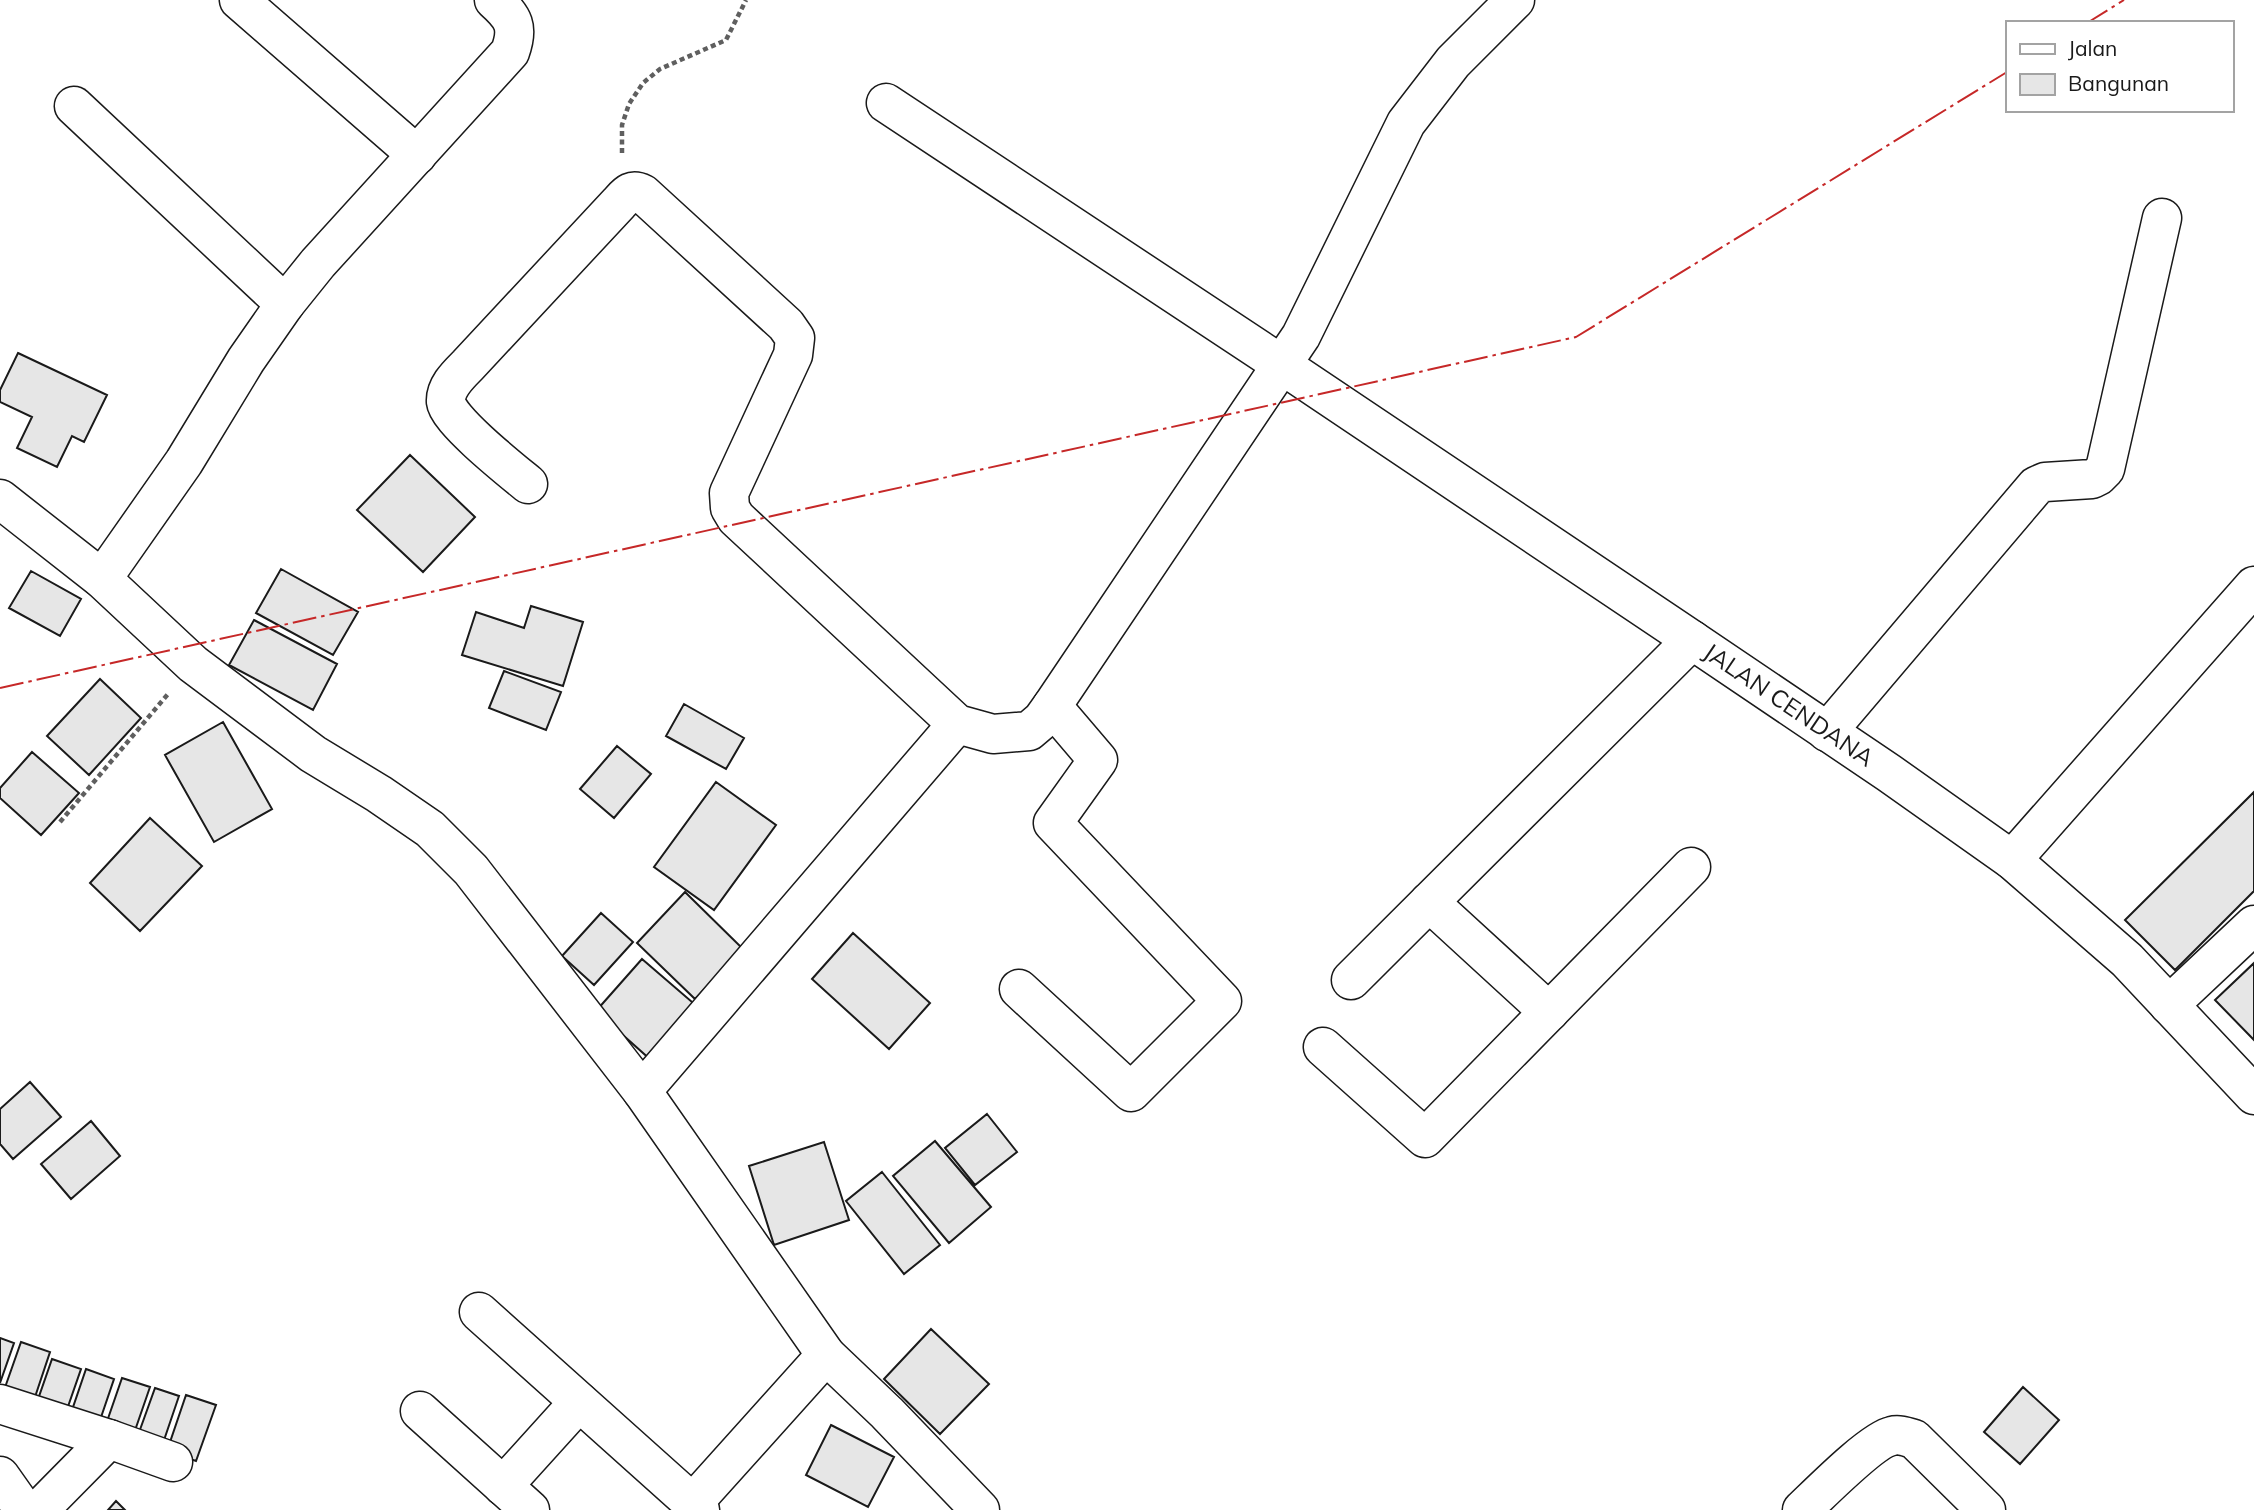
<svg xmlns="http://www.w3.org/2000/svg" width="2254" height="1510" font-family="Mulish,sans-serif">
	<style>
		.building { fill: #e6e6e6; stroke: #1a1a1a; stroke-width: 2 }
		.lines { fill: none; stroke-linecap: round; stroke-linejoin: round }
		.street-casing { stroke: #1a1a1a; stroke-width: 41 }
		.path { stroke: #5f5f5f; stroke-width: 4.5; stroke-dasharray: 5 3.5; stroke-linecap: butt }
		.street { stroke: #fff; stroke-width: 38 }
		.power { stroke: #c62828; stroke-width: 2; stroke-dasharray: 24 5 3.5 5; stroke-linecap: butt }
		.labels { text-anchor: middle; stroke-width: 5; stroke-linejoin: round; paint-order: stroke }
		.street-label { font-size: 24px; fill: #1a1a1a; stroke: #fff }
	</style>
	<rect width="100%" height="100%" fill="#fff"/>
	<path class="building" d="M18 353 107 395 84 442 72 436 57 467 17 448 32 417 0 402V390Z
		M410 455 475 517 423 572 357 510Z
		M281 569 358 612 333 655 256 613Z
		M31 571 81 599 60 636 9 608Z
		M531 606 583 622 563 686 462 655 476 612 524 628Z
		M254 620 337 664 313 710 229 665Z
		M504 671 561 692 546 730 489 708Z
		M100 679 141 718 89 775 47 736Z
		M684 704 744 738 726 769 666 736Z
		M223 722 272 809 214 842 165 755Z
		M617 746 651 774 614 818 580 789Z
		M32 752 79 793 41 835 0 798V788Z
		M716 782 776 825 714 910 654 867Z
		M2254 792V891L2175 970 2125 920Z
		M150 818 202 866 140 931 90 883Z
		M685 892 743 949 695 999 637 943Z
		M601 913 633 942 594 985 562 956Z
		M853 933 930 1003 889 1049 812 979Z
		M642 959 699 1008 652 1061 596 1011Z
		M2254 963V1040L2215 1000Z
		M30 1082 61 1117 13 1159 0 1144V1109Z
		M987 1114 1017 1152 975 1185 945 1148Z
		M91 1121 120 1156 71 1199 41 1164Z
		M935 1141 991 1207 949 1243 893 1176Z
		M824 1142 849 1220 774 1245 749 1166Z
		M882 1172 940 1245 904 1274 846 1201Z
		M931 1329 989 1384 940 1434 884 1379Z
		M0 1338 14 1343 0 1383Z
		M21 1342 50 1352 32 1406 2 1396Z
		M52 1359 81 1369 64 1418 35 1408Z
		M86 1369 114 1379 97 1429 69 1419Z
		M122 1378 150 1387 131 1442 103 1433Z
		M2023 1387 2059 1420 2020 1464 1984 1432Z
		M155 1388 179 1396 162 1446 137 1438Z
		M186 1395 216 1405 196 1461 167 1451Z
		M831 1425 894 1457 868 1507 806 1475Z
		M116 1501 125 1510H108Z"/>
	<g class="lines">
		<defs>
			<g id="street">
				<path d="M239 0 417 155"/>
				<path id="s1" d="M886 103 1282 365 1692 640 1889 773 2012 860 2127 960 2254 1095"/>
				<path d="M74 106 285 304"/>
				<path d="M528 484C511 470 448 420 446 402 445 387 458 375 468 365L619 203C627 194 631 188 643 194L786 325 795 338 793 355 729 493 730 508 736 518 957 724 993 734 1029 731 1042 720 1052 706 1301 336 1406 123 1453 62 1515 0"/>
				<path d="M0 499 102 579 193 664 313 754 379 794 430 829 471 870 642 1091 826 1355 887 1413 980 1510"/>
				<path d="M102 579 184 462 246 360 285 304 318 263 510 52C519 27 514 18 494 0"/>
				<path d="M1827 732 2036 486 2045 482 2092 479 2098 476 2105 469 2162 218"/>
				<path d="M2012 860 2254 586"/>
				<path d="M1429 902 1549 1012"/>
				<path d="M1351 980 1692 640"/>
				<path d="M1019 989 1131 1092 1222 1001 1053 823 1098 760 1052 706"/>
				<path d="M2169 1005 2254 925"/>
				<path d="M1323 1047 1425 1138 1691 867"/>
				<path d="M642 1091 957 724"/>
				<path d="M479 1312 700 1510"/>
				<path d="M0 1404 109 1439 173 1462"/>
				<path d="M420 1411 530 1510"/>
				<path d="M0 1476 24 1510"/>
				<path d="M503 1486 579 1402"/>
				<path d="M693 1503 826 1355"/>
				<path d="M39 1510 109 1439"/>
				<path d="M1802 1510C1819 1494 1872 1440 1892 1436 1899 1434 1907 1437 1914 1439L1986 1510"/>
			</g>
		</defs>
		<use href="#street" class="street-casing"/>
		<path class="path" d="M622 153V125L629 104 643 83 660 69 726 40 746 0
			M60 822 168 694"/>
		<use href="#street" class="street"/>
		<path class="power" d="M2087 23 2124 0
			M0 688 1576 337 2007 72"/>
	</g>
	<g class="labels">
		<g class="street-label">
			<text dy="8" stroke="none"><textPath href="#s1" startOffset="1085">JALAN CENDANA</textPath></text>
		</g>
	</g>
	<rect x="2006" y="21" width="228" height="91" fill="#ffffff" stroke="#a3a3a3" stroke-width="2"/>
	<rect x="2020" y="44" width="35" height="10" fill="#ffffff" stroke="#a3a3a3" stroke-width="2"/>
	<text x="2068" y="56" font-size="21" fill="#1a1a1a">Jalan</text>
	<rect x="2020" y="74" width="35" height="21" fill="#e6e6e6" stroke="#a3a3a3" stroke-width="2"/>
	<text x="2068" y="91" font-size="21" fill="#1a1a1a">Bangunan</text>
</svg>
